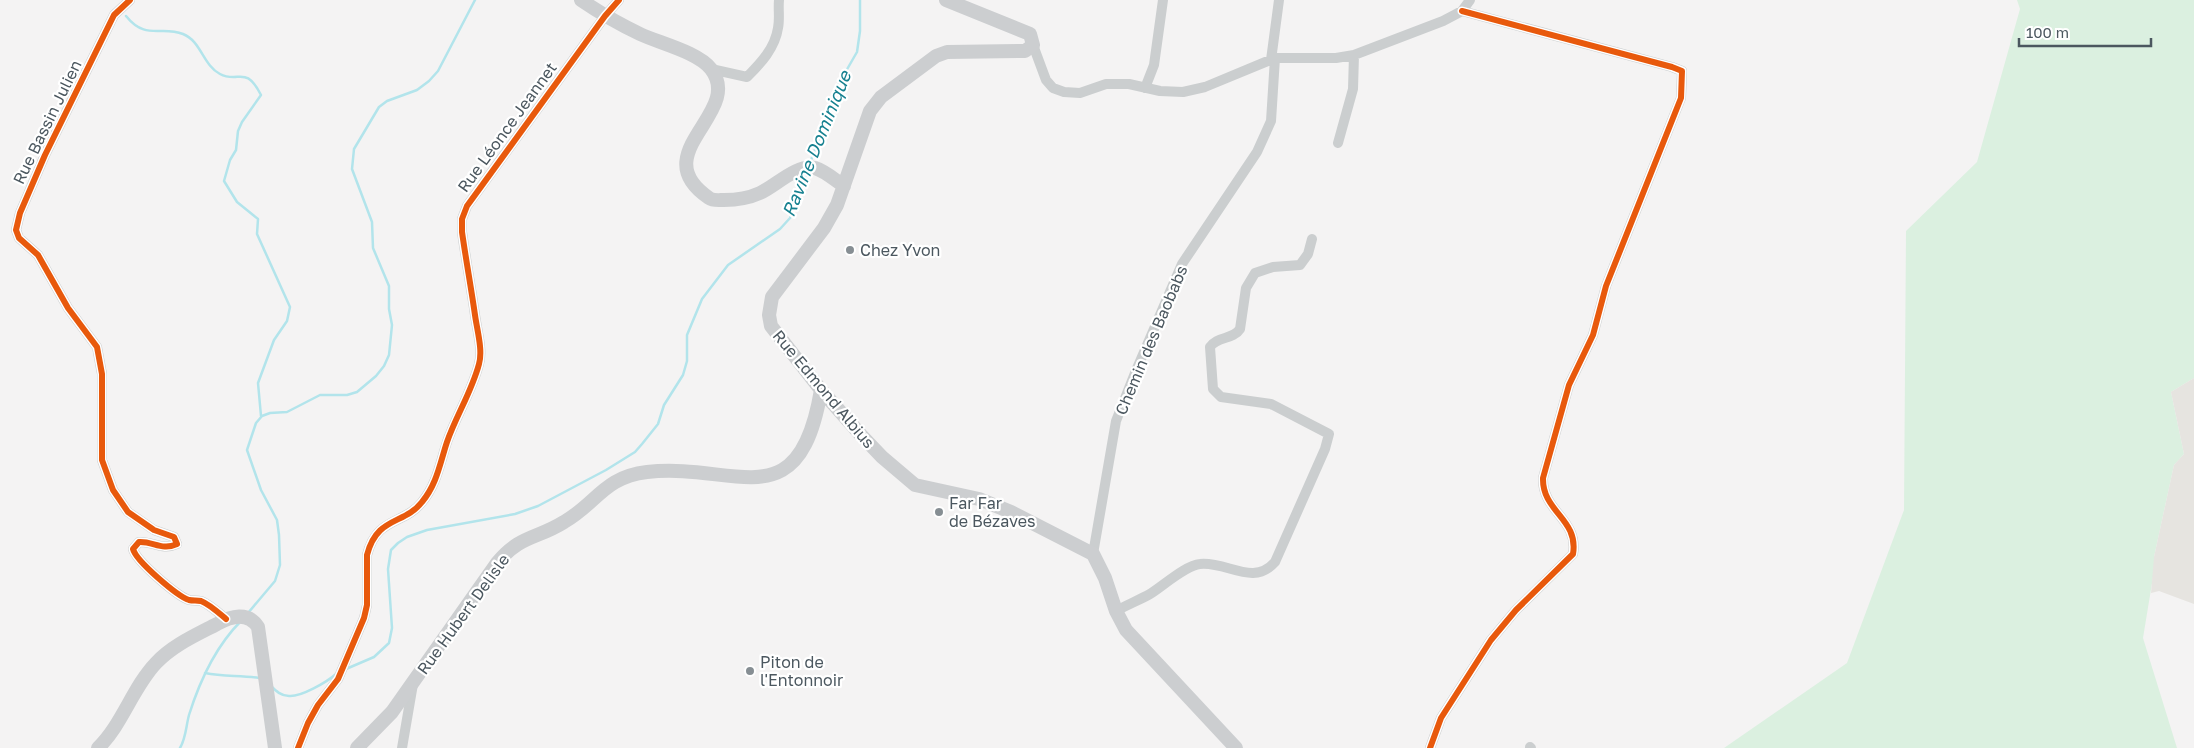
<svg xmlns="http://www.w3.org/2000/svg" width="2194" height="748" font-family="'Golos Text',sans-serif">
	<style>
		.green { fill: #dbf0e0 }
		.sand { fill: #e6e4e0 }
		.lines { fill: none; stroke-linecap: round; stroke-linejoin: round }
		.stream { stroke: #b2e4eb; stroke-width: 2.5 }
		.street { stroke: #cbcecf; stroke-width: 10 }
		.secondary { stroke: #ccced0; stroke-width: 14 }
		.cycleway-casing { stroke: #fff; stroke-width: 9 }
		.cycleway { stroke: #e8590c; stroke-width: 6 }
		.poi-dot { fill: #868e93; stroke: #fff; stroke-width: 2 }
		.labels { text-anchor: middle; stroke-width: 4.5; stroke-linejoin: round; paint-order: stroke }
		.street-label { font-size: 16px; fill: #4b575f; stroke: #fff }
		.poi-label { font-size: 16px; fill: #4b575f; stroke: #fff; text-anchor: start }
		.water-label { font-size: 18px; font-style: italic; fill: #168190; stroke: #fff }
	</style>
	<rect width="100%" height="100%" fill="#f4f3f3"/>
	<path class="green" d="M2017 0H2194V378L2171 392 2184 454 2174 465 2154 557 2155 565 2143 638 2177 748H1724L1847 663 1904 510 1906 231 1977 162 2020 9Z"/>
	<path class="sand" d="M2194 378V604L2159 591 2151 593 2154 557 2174 465 2184 454 2171 392Z"/>
	<g class="lines">
		<path class="stream" d="M126 16C146 41 161 25 183 34 201 41 203 65 220 74 239 84 245 64 261 95L242 122 238 131 236 150 230 160 224 181 237 202 258 219 257 234 290 307 287 321 274 340 258 383 261 416
			M810 163 838 85 857 52 860 31V0
			M248 613 275 581 280 565 279 535 277 520 261 490 247 450 256 423 262 416 270 413 287 412 320 395H347L357 392 376 376 384 366 389 355 392 325 389 309V286L373 248 372 222 352 169 354 149 379 107 387 101 417 90 429 81 438 71 475 0
			M346 669 374 657 389 643 392 628 388 569 391 550 398 543 407 537 427 530 515 514 538 506 606 470 635 452 642 444 658 424 664 405 683 375 687 361V335L702 299 728 265 780 229 790 218 807 173
			M205 673C224 677 240 675 259 678
			M271 686C276 691 281 696 289 696 301 697 327 682 336 674
			M180 748C186 738 186 726 189 715 200 680 215 647 241 621"/>
		<path class="street" d="M130 0 114 15 45 155 20 213 16 230 19 238 38 255 68 308 97 347 102 374V460L113 490 128 512 154 530 174 537 177 544C162 551 153 541 139 542L133 549C136 561 177 596 189 600 193 601 197 600 201 601 209 604 219 613 226 619
			M1033 45 1046 80 1053 88 1064 92 1080 93 1106 84H1129L1160 91 1183 92 1205 87 1275 58H1336L1354 55 1443 21 1462 11 1470 0
			M1271 60 1279 0
			M711 69 747 77C761 63 775 48 778 28 780 19 778 9 779 0
			M1145 88 1154 65 1163 0
			M1338 143 1353 89 1354 55
			M1093 554 1116 421 1135 373 1182 264 1257 152 1271 121 1275 58
			M1116 611C1127 605 1139 600 1150 594 1163 586 1186 565 1200 564 1227 561 1253 587 1275 562L1325 449 1329 434 1271 404 1221 397 1213 389 1210 347C1217 336 1233 340 1240 329L1246 288 1255 273 1273 267 1300 265 1308 254 1312 239
			M1530 747 1531 748
			M298 748 308 723 318 705 338 679 364 618 367 605V555C377 516 404 525 422 502 437 484 440 463 447 442 456 416 472 391 479 364 483 350 477 330 475 315 471 287 466 260 462 232V219L467 206 605 16 619 0
			M402 748 413 684
			M1430 748 1441 718 1491 640 1516 610 1573 554C1579 519 1542 512 1543 478L1569 385 1593 335 1606 286 1681 98 1682 71 1672 67 1462 11"/>
		<path class="secondary" d="M581 0C600 13 619 24 640 34 659 43 698 52 711 69 745 113 643 153 709 198 713 201 719 200 724 200 736 200 749 198 760 193 776 186 796 164 815 168 825 171 835 180 844 186
			M946 0 1030 34 1033 45 1025 51 947 52 936 56 881 97 870 111 837 205 824 228 772 297 769 315 771 326 821 390 861 435 882 457 915 485 979 499 1011 512 1093 554 1105 578 1116 611 1126 630 1236 748
			M98 748C122 725 133 687 156 663 173 645 196 635 217 624 231 616 248 611 258 627L275 748
			M357 748 392 712 497 563C520 535 537 539 564 522 597 503 604 477 647 472 736 462 799 522 821 390"/>
		<defs>
			<path id="cycleway" d="M130 0 114 15 45 155 20 213 16 230 19 238 38 255 68 308 97 347 102 374V460L113 490 128 512 154 530 174 537 177 544C162 551 153 541 139 542L133 549C136 561 177 596 189 600 193 601 197 600 201 601 209 604 219 613 226 619
				M298 748 308 723 318 705 338 679 364 618 367 605V555C377 516 404 525 422 502 437 484 440 463 447 442 456 416 472 391 479 364 483 350 477 330 475 315 471 287 466 260 462 232V219L467 206 605 16 619 0
				M1430 748 1441 718 1491 640 1516 610 1573 554C1579 519 1542 512 1543 478L1569 385 1593 335 1606 286 1681 98 1682 71 1672 67 1462 11"/>
		</defs>
		<use href="#cycleway" class="cycleway-casing"/>
		<use href="#cycleway" class="cycleway"/>
	</g>
	<g class="poi-dot">
		<circle cx="850" cy="250" r="5"/>
		<circle cx="939" cy="512" r="5"/>
		<circle cx="750" cy="671" r="5"/>
	</g>
	<g class="labels">
		<g class="street-label">
			<text transform="translate(47 122) rotate(-64)" y="6">Rue Bassin Julien</text>
			<text transform="translate(507 127) rotate(-54)" y="6">Rue Léonce Jeannet</text>
			<text transform="translate(1151 340) rotate(-67)" y="6">Chemin des Baobabs</text>
			<text transform="translate(824 389) rotate(50)" y="6">Rue Edmond Albius</text>
			<text transform="translate(463 614) rotate(-54)" y="6">Rue Hubert Delisle</text>
		</g>
		<g class="poi-label">
			<text x="860" y="256">Chez Yvon</text>
			<text x="949" y="509">Far Far<tspan x="949" dy="18">de Bézaves</tspan></text>
			<text x="760" y="668">Piton de<tspan x="760" dy="18">l'Entonnoir</tspan></text>
		</g>
		<g class="water-label">
			<text transform="translate(817 144) rotate(-68)" y="6">Ravine Dominique</text>
		</g>
	</g>
	<path d="M2019 38v8h132v-8" fill="none" stroke="#4b575f" stroke-width="2.5"/>
	<text x="2026" y="38" font-size="15" fill="#4b575f" stroke="#ffffff" stroke-width="4" paint-order="stroke">100 m</text>
</svg>
